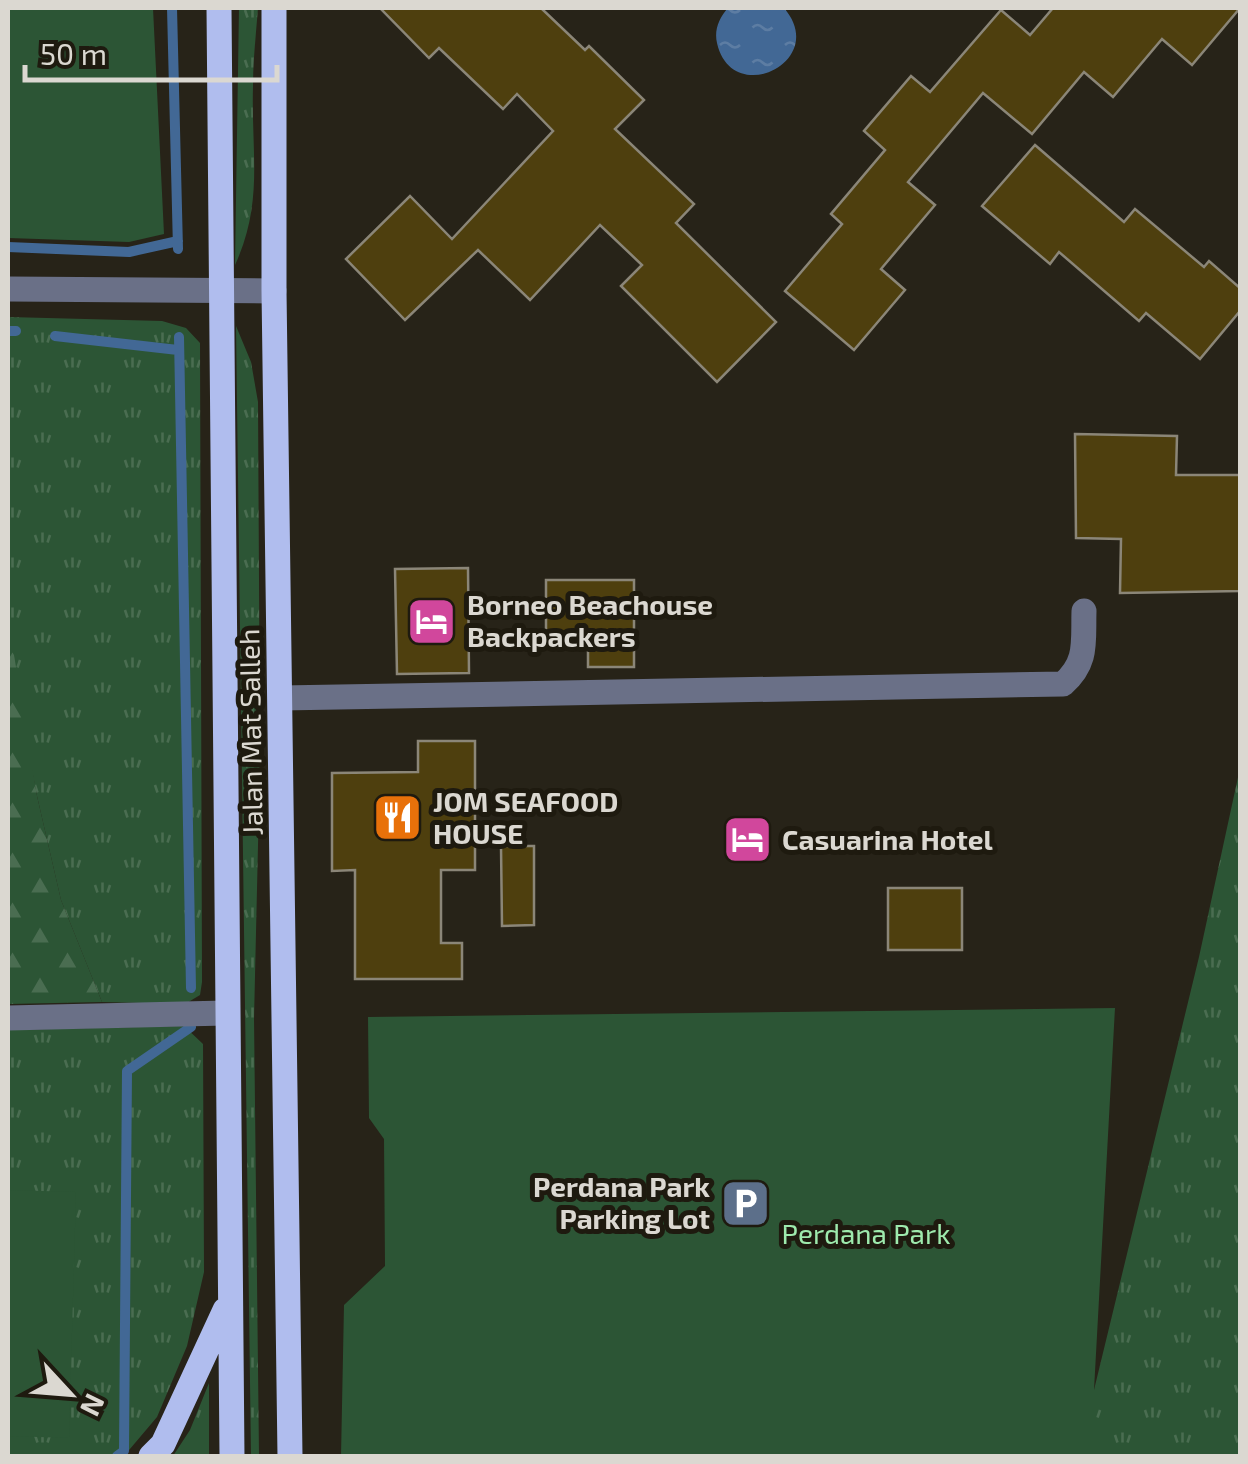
<svg xmlns="http://www.w3.org/2000/svg" width="1248" height="1464" font-family="'Exo 2',sans-serif">
	<style>
		.grass { fill: url(#grass-tufts) }
		.forest { fill: url(#forest-firs) }
		.park { fill: #2c5535 }
		.water { fill: url(#water-ripples) }
		.lines { fill: none; stroke-linecap: round; stroke-linejoin: round }
		.stream { stroke: #426895; stroke-width: 10 }
		.building { fill: #4e3f0e; stroke: #8b8678; stroke-width: 2.5 }
		.minor { stroke: #6a7087; stroke-width: 25 }
		.major { stroke: #b0bdee; stroke-width: 25 }
		.labels { text-anchor: middle; stroke-width: 10; stroke-linejoin: round; paint-order: stroke }
		.poi-label { font-size: 28px; font-weight: bold; fill: #dbd8d1; stroke: #1e1a0f; text-anchor: start }
		.street-label { font-size: 28px; fill: #dbd8d1; stroke: #1e1a0f }
		.park-label { font-size: 28px; fill: #9eeaad; stroke: #1e1a0f }
	</style>
	<defs>
		<pattern id="grass-tufts" width="24" height="20" patternUnits="userSpaceOnUse" patternTransform="scale(2.5)"><rect width="24" height="20" fill="#2c5535"/><path d="M3 7l-1-3M5 7V3M7 7l1-3M15 17l-1-3M17 17v-4M19 17l1-3" fill="none" stroke="#4a6d51"/></pattern>
		<pattern id="forest-firs" width="22" height="20" patternUnits="userSpaceOnUse" patternTransform="scale(2.5)"><rect width="22" height="20" fill="#2c5535"/><path d="M5 1l3.5 6h-7zM16 11l3.5 6h-7z" fill="#4a6d51"/></pattern>
		<pattern id="water-ripples" width="26" height="14" patternUnits="userSpaceOnUse" patternTransform="scale(2.5)"><rect width="26" height="14" fill="#426895"/><path d="M2 4q2-2 4 0t4 0M15 11q2-2 4 0t4 0" fill="none" stroke="#5d7da3"/></pattern>
	</defs>
	<rect width="100%" height="100%" fill="#272318"/>
	<path class="grass" d="M239 8H258C256 34 253 60 253 86 251 153 264 202 235 265Z
		M8 317 162 321 186 328 200 343 202 982 200 995 185 1004 102 1002 61 900 37 796 14 674 8 618Z
		M236 326 251 362 258 402 260 758 254 1019 259 1456H251Z
		M1240 768V1456H1094V1390L1199 957Z
		M184 1026 203 1044 204 1272 187 1346 157 1417 124 1456H8V1030Z
		M209 1383V1456H173L190 1430Z"/>
	<path class="forest" d="M8 618 37 796 61 900 102 1002 8 1004Z"/>
	<path class="park" d="M8 8H153L164 234 129 242 8 238Z
		M1115 1008 1094 1390V1456H341L344 1305 385 1266 384 1139 369 1118 368 1017Z
		M8 1190 76 1192 69 1438 8 1436Z"/>
	<path class="water" d="M728 8H784C830 61 732 109 717 43 714 30 719 18 728 8Z"/>
	<g class="lines">
		<path class="stream" d="M172 8 178 249
			M8 247 129 252 178 241
			M8 331H16
			M55 336 178 350
			M179 337 191 988
			M117 1456 124 1451 127 1071 191 1027"/>
	</g>
	<path class="building" d="M380 8H541L585 50 589 46 644 100 615 129 694 204 676 223 776 322 717 382 621 286 642 265 600 225 530 300 478 250 405 320 346 259 410 196 452 239 553 131 517 94 503 109 439 48 429 58Z
		M1053 8H1240L1192 65 1162 39 1113 97 1084 72 1032 134 983 93 908 182 935 205 881 269 905 290 854 350 785 291 842 224 831 214 885 150 864 131 911 76 930 92 1001 10 1030 35Z
		M1035 145 1124 222 1135 209 1204 267 1209 261 1240 288V311L1200 359 1146 313 1139 321 1059 252 1050 264 982 206Z
		M1075 434 1177 436 1176 475H1240V591L1120 593 1121 539 1076 538Z
		M468 568 469 673 397 674 395 569Z
		M546 580H634V667H588V634H546Z
		M418 741H475V870H441V943H462V979H355V870L332 871V773L418 772Z
		M501 846H534V925L502 926Z
		M888 888H962V950H888Z"/>
	<g class="lines">
		<path class="minor" d="M8 289 274 291
			M281 698 1063 684C1088 662 1083 642 1084 611
			M8 1018 226 1013"/>
		<path class="major" d="M219 8 232 1456
			M274 8V291L290 1456
			M151 1456 163 1444 225 1310"/>
	</g>
	<defs>
		<symbol id="hotel-square" viewBox="-11 -11 22 22"><rect x="-9" y="-9" width="18" height="18" rx="4" fill="#d1479c" stroke="#1e1a0f"/><path d="M-6-4.5h1.5V1H6V5H4.5V3h-9V5H-6ZM-4 0a1.8 1.8 0 1 1 3.6 0ZM.5 0V-2.5h3Q6-2.5 6 0Z" fill="#fff"/></symbol>
		<symbol id="restaurant-square" viewBox="-11 -11 22 22"><rect x="-9" y="-9" width="18" height="18" rx="4" fill="#e8710a" stroke="#1e1a0f"/><path d="M-5-6h1v4h1v-4h1v4h1v-4h1v5L-1.5 .5V6h-2V.5L-5-1ZM5-6V6H3V1.5H1.5Q1.5-4 5-6Z" fill="#fff"/></symbol>
		<symbol id="parking-square" viewBox="-11 -11 22 22"><rect x="-9" y="-9" width="18" height="18" rx="4" fill="#5c6f8a" stroke="#1e1a0f"/><path d="M-3.5-5.5H1a3.5 3.5 0 0 1 0 7H-1V5.5H-3.5ZM-1-3.4V-.6H.8a1.4 1.4 0 0 0 0-2.8Z" fill="#fff"/></symbol>
	</defs>
	<g fill-rule="evenodd">
		<use href="#hotel-square" x="404" y="594" width="55" height="55"/>
		<use href="#restaurant-square" x="370" y="790" width="55" height="55"/>
		<use href="#hotel-square" x="720" y="812" width="55" height="55"/>
		<use href="#parking-square" x="718" y="1176" width="55" height="55"/>
	</g>
	<g class="labels">
		<g class="poi-label">
			<text x="467" y="615">Borneo Beachouse<tspan x="467" dy="32">Backpackers</tspan></text>
			<text x="433" y="812">JOM SEAFOOD<tspan x="433" dy="32">HOUSE</tspan></text>
			<text x="782" y="850">Casuarina Hotel</text>
			<text x="710" y="1197" text-anchor="end">Perdana Park<tspan x="710" dy="32">Parking Lot</tspan></text>
		</g>
		<g class="street-label">
			<text transform="translate(251 732) rotate(-91)" y="10">Jalan Mat Salleh</text>
		</g>
		<g class="park-label">
			<text x="866" y="1244">Perdana Park</text>
		</g>
	</g>
	<rect width="1248" height="1464" fill="none" stroke="#dbd8d1" stroke-width="20"/>
	<g transform="translate(70 1394) rotate(116)" stroke="#1e1a0f" stroke-width="8" paint-order="stroke">
	<path d="M0-8L18 38L0 25L-18 38Z" fill="#dbd8d1"/>
	<text y="-15" font-size="28" font-weight="bold" text-anchor="middle" fill="#dbd8d1">N</text>
	</g>
	<path d="M25 65v15h252v-15" fill="none" stroke="#dbd8d1" stroke-width="5"/>
	<text x="40" y="65" font-size="30" fill="#dbd8d1" stroke="#1e1a0f" stroke-width="8" paint-order="stroke">50 m</text>
</svg>
